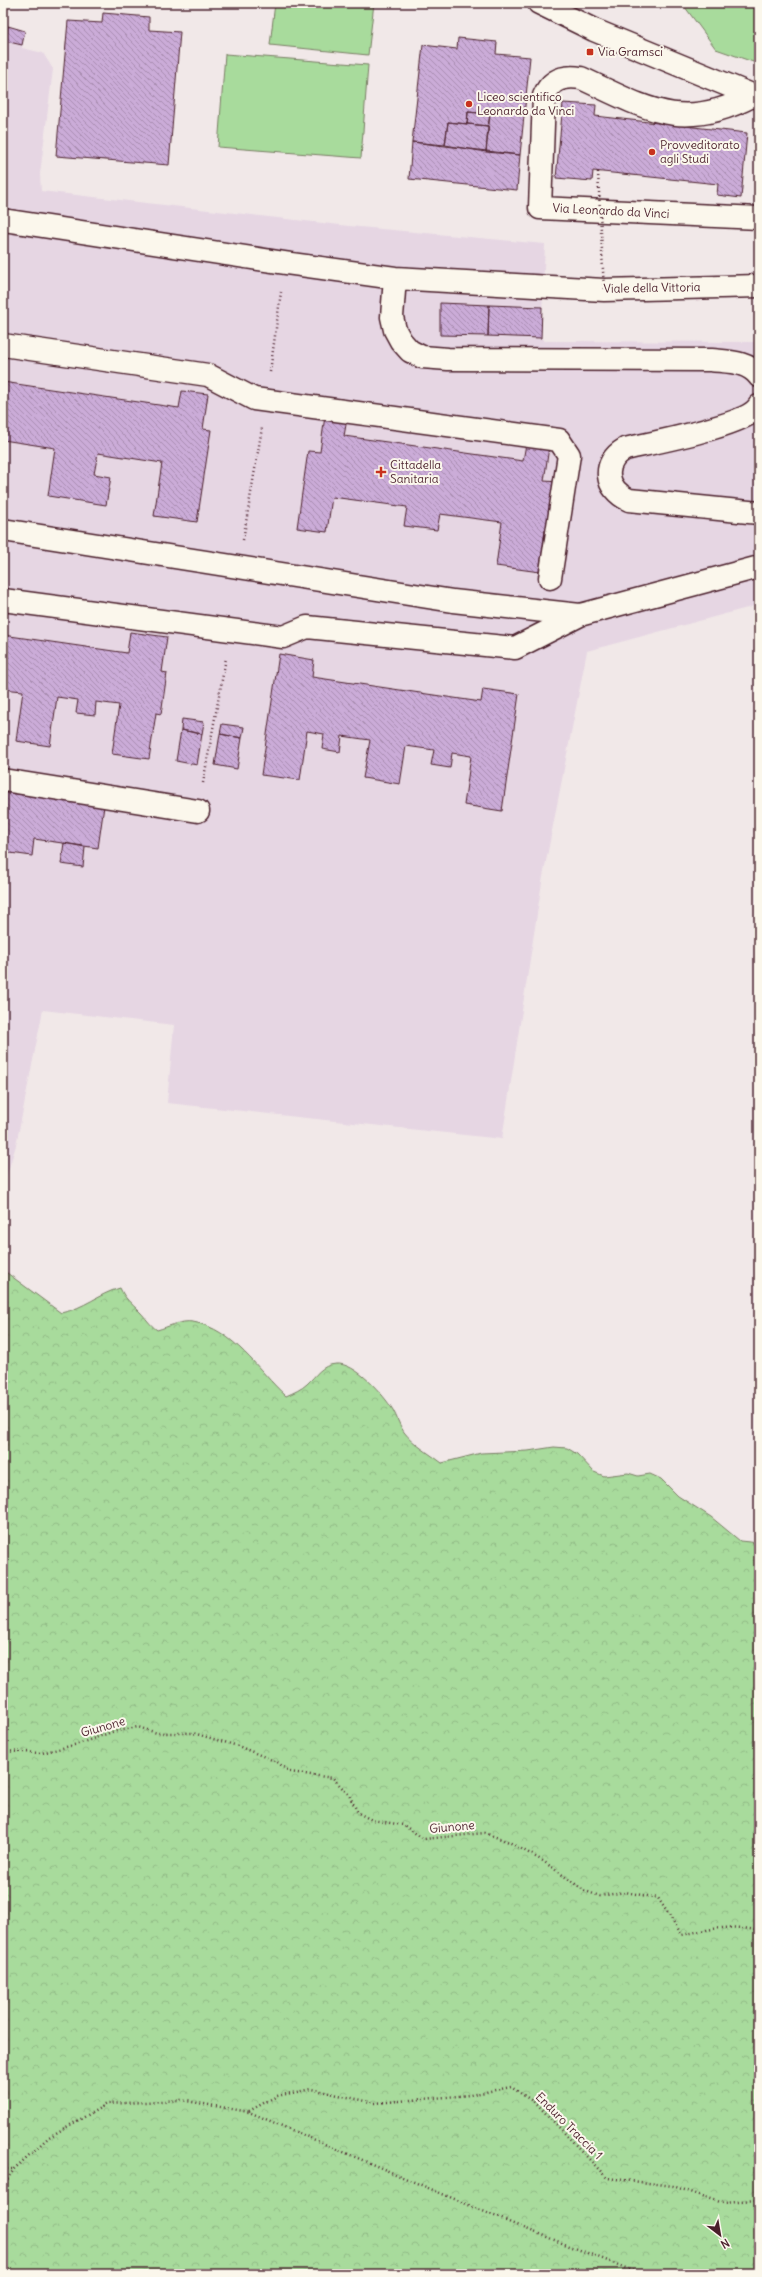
<svg xmlns="http://www.w3.org/2000/svg" width="762" height="2277" font-family="Delius,sans-serif">
	<style>
		.built { fill: #e6d6e3 }
		.green { fill: #a8db9c; stroke: #797d64 }
		.forest { fill: url(#forest-crowns); stroke: #797d64 }
		.building { fill: url(#building-back-hatch); stroke: #4a1f2b }
		.lines { fill: none; stroke-linecap: round; stroke-linejoin: round }
		.minor-casing { stroke: #4a1f2b; stroke-width: 25 }
		.path { stroke: #4a1f2b; stroke-width: 2.5; stroke-dasharray: 1 3; stroke-linecap: butt }
		.minor { stroke: #fbf7ec; stroke-width: 22 }
		.path-bridge { stroke: #4a1f2b; stroke-width: 2.5; stroke-dasharray: 1 3; stroke-linecap: butt }
		.poi-dot { fill: #c8321e; stroke: #fbf7ec; stroke-width: 1.5 }
		.labels { text-anchor: middle; stroke-width: 4; stroke-linejoin: round; paint-order: stroke }
		.poi-label { font-size: 12px; fill: #4a1f2b; stroke: #fbf7ec; text-anchor: start }
		.street-label { font-size: 12px; fill: #4a1f2b; stroke: #fbf7ec }
	</style>
	<defs>
		<pattern id="forest-crowns" width="20" height="18" patternUnits="userSpaceOnUse"><rect width="20" height="18" fill="#a8db9c"/><path d="M2 6a3 3 0 1 1 6 0M12 15a3 3 0 1 1 6 0" fill="none" stroke="#92bc87"/></pattern>
		<pattern id="building-back-hatch" width="6" height="6" patternUnits="userSpaceOnUse"><rect width="6" height="6" fill="#cbacd8"/><path d="M-1 5l2 2M0 0l6 6M5-1l2 2" fill="none" stroke="#a78baf"/></pattern>
	</defs>
	<rect width="100%" height="100%" fill="#f1e8e8"/>
	<filter id="ink" filterUnits="userSpaceOnUse"><feTurbulence type="fractalNoise" baseFrequency=".025" numOctaves="2"/><feDisplacementMap in="SourceGraphic" scale="8" xChannelSelector="R" yChannelSelector="G"/><feConvolveMatrix kernelMatrix="1 2 1 2 8 2 1 2 1" color-interpolation-filters="sRGB"/></filter>
	<g filter="url(#ink)">
		<path class="built" d="M3 3H10L6 21 8 26 25 31 22 48 43 53 53 69 40 174 41 191 349 226 545 244 541 338 545 341 759 342V602L751 607 587 651 542 882 502 1139 167 1103 174 1025 43 1010 16 1145 3 1188Z"/>
		<path class="green" d="M275 3H374L368 55 270 45Z
			M682 3H759V64L716 49Z
			M225 54 368 65 361 158 218 147Z"/>
		<path class="forest" d="M3 1270 61 1313C85 1308 98 1294 120 1288 125 1299 131 1303 140 1312 146 1318 149 1324 157 1330 168 1327 181 1320 193 1322 234 1329 258 1371 286 1396 293 1393 302 1389 307 1384 316 1376 321 1365 336 1364 355 1362 384 1395 393 1410 397 1417 399 1425 404 1432 414 1445 429 1453 442 1463L481 1453 528 1451 554 1447 567 1448 577 1454 594 1472 604 1476 628 1473 638 1476 650 1474 661 1479 678 1496 711 1517 740 1541 759 1543V2274H3Z"/>
		<path class="building" d="M103 13 149 17V30L180 32 169 165 56 156 68 21 102 23Z
			M8 26 25 31 22 45 5 41Z
			M458 38 497 42 496 54 530 57 520 155 486 152 490 114 468 112 467 124 448 122 445 145 412 142 423 45 457 49Z
			M563 103 596 105 595 116 747 133 741 198 717 195 718 184 593 171 592 181 556 178Z
			M468 112 490 114 488 126 467 124Z
			M448 122 488 126 486 152 445 145Z
			M412 142 520 155 517 190 409 179Z
			M440 303 489 305 488 336 440 335Z
			M489 305 542 307 541 338 488 336Z
			M3 382 179 408 182 391 208 394 203 429 211 430 197 522 154 516 162 463 98 453 94 474 111 477 106 505 48 496 55 448 3 440Z
			M325 416 347 419 344 436 523 461 526 444 549 447 544 481 559 482 552 531 545 530 540 572 496 566 502 522 440 514 437 530 404 526 407 507 332 497 327 532 297 528 308 451 320 452Z
			M130 632 167 637 162 672 167 673 161 714 156 713 149 759 112 754 119 705 96 702 95 715 76 713 78 700 57 697 50 746 16 741 23 691 3 689V635L127 653Z
			M279 654 314 660 312 677 481 702 483 689 519 694 502 811 464 805 471 756 452 753 450 768 431 765 434 750 406 746 400 784 363 778 370 740 342 736 340 752 322 749 324 734 307 731 300 780 261 775Z
			M182 719 204 722 202 734 181 730Z
			M222 724 244 727 242 738 220 734Z
			M181 730 202 734 197 765 176 761Z
			M220 734 242 738 237 769 215 765Z
			M3 792 104 806 98 848 34 839 32 856 3 852Z
			M64 843 85 847 83 867 61 864Z"/>
		<g class="lines">
			<defs>
				<path id="minor" d="M539 3 594 30 759 98
					M752 96C681 133 646 108 581 78 563 75 551 80 544 96L540 208 759 218
					M3 220 285 263 395 278 604 290 759 286
					M395 278 392 317 395 330 401 341 410 351 422 357 448 359 711 360C728 362 748 361 759 376
					M3 345 208 375 254 399 559 440 569 455 550 578
					M759 406C748 425 651 443 625 449 601 463 605 489 629 500L759 513
					M3 530 453 601 580 615
					M3 600 283 637 307 627 515 648 580 615 759 567
					M3 780 198 811"/>
			</defs>
			<use href="#minor" class="minor-casing"/>
			<path class="path" d="M270 372 281 292
				M243 540 262 428
				M203 783 226 658
				M3 1751 42 1753 78 1744 112 1732 138 1727 157 1733H193L238 1746 277 1762 290 1772 333 1778 349 1795 358 1813 372 1820 403 1825 424 1839 485 1833 509 1842 543 1861 585 1891 600 1896 625 1892 658 1898 682 1935C709 1929 732 1924 759 1931
				M249 2111 277 2096 311 2089 375 2103 470 2095 511 2087 537 2104 607 2178 673 2186 720 2202 759 2200
				M3 2169H14
				M3 2186 14 2169 49 2137 107 2104 181 2100 249 2112 511 2223 641 2274"/>
			<use href="#minor" class="minor"/>
			<path class="path-bridge" d="M598 172 604 290"/>
		</g>
	</g>
	<g class="poi-dot">
		<rect x="586" y="48" width="8" height="8" rx="2"/>
		<circle cx="469" cy="104" r="4"/>
		<circle cx="652" cy="152" r="4"/>
		<path d="M379 466h4v4h4v4h-4v4h-4v-4h-4v-4h4z"/>
	</g>
	<g class="labels">
		<g class="poi-label">
			<text x="598" y="56">Via Gramsci</text>
			<text x="477" y="101">Liceo scientifico<tspan x="477" dy="14">Leonardo da Vinci</tspan></text>
			<text x="660" y="149">Provveditorato<tspan x="660" dy="14">agli Studi</tspan></text>
			<text x="390" y="469">Cittadella<tspan x="390" dy="14">Sanitaria</tspan></text>
		</g>
		<g class="street-label">
			<text transform="translate(611 211) rotate(3)" y="4">Via Leonardo da Vinci</text>
			<text transform="translate(652 288) rotate(-1)" y="4">Viale della Vittoria</text>
			<text transform="translate(103 1727) rotate(-16)" y="4">Giunone</text>
			<text transform="translate(452 1827) rotate(-5)" y="4">Giunone</text>
			<text transform="translate(569 2126) rotate(45)" y="4">Enduro Traccia 1</text>
		</g>
	</g>
	<rect width="762" height="2277" fill="none" stroke="#fbf7ec" stroke-width="16"/>
	<rect x="8" y="8" width="746" height="2261" fill="none" stroke="#4a1f2b" stroke-width="1.5" filter="url(#ink)"/>
	<g transform="translate(720 2235) rotate(149)" stroke="#fbf7ec" stroke-width="3" paint-order="stroke">
	<path d="M0-3L7 15L0 10L-7 15Z" fill="#4a1f2b"/>
	<text y="-6" font-size="11" font-weight="bold" text-anchor="middle" fill="#4a1f2b">N</text>
	</g>
</svg>
